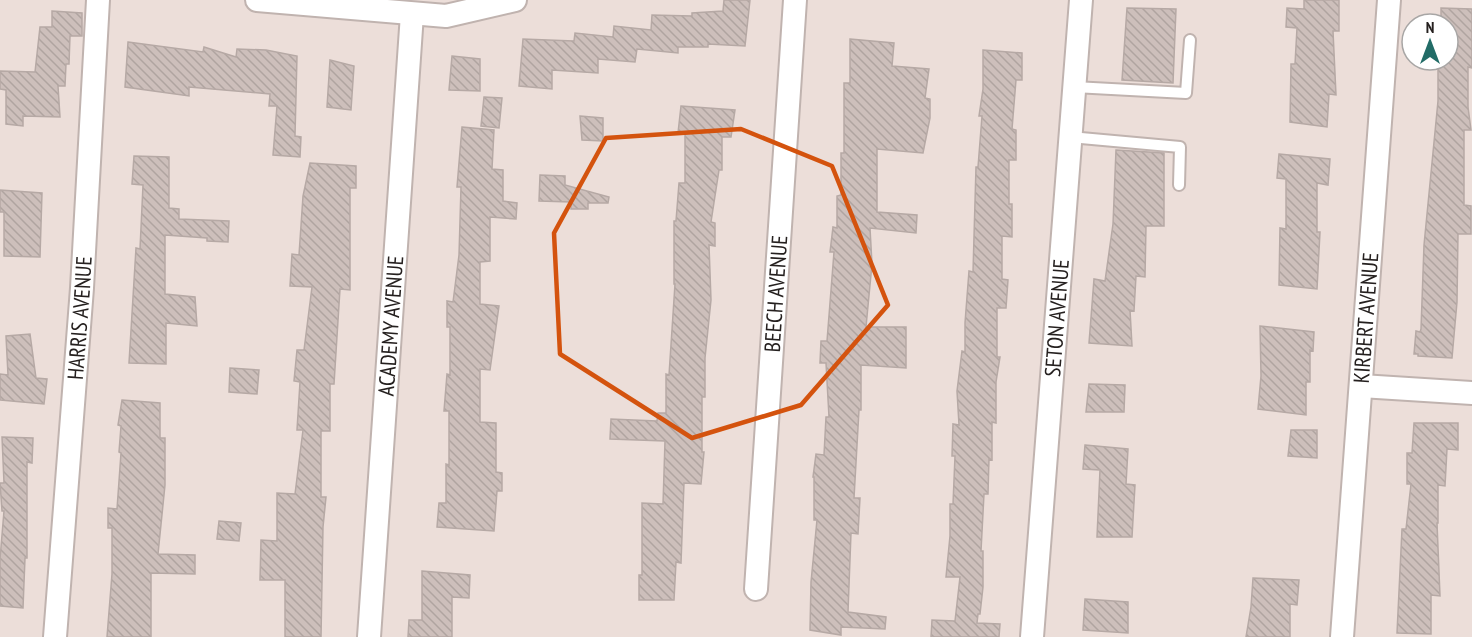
<svg xmlns="http://www.w3.org/2000/svg" width="1472" height="637" font-family="'PT Sans Narrow',sans-serif">
	<style>
		.building { fill: url(#building-back-hatch); stroke: #b6a9a5; stroke-width: 1.5 }
		.lines { fill: none; stroke-linecap: round; stroke-linejoin: round }
		.lane-casing { stroke: #c0b3af; stroke-width: 14 }
		.street-casing { stroke: #c0b3af; stroke-width: 26 }
		.lane { stroke: #fff; stroke-width: 10 }
		.street { stroke: #fff; stroke-width: 22 }
		.marked { fill: none; stroke: #d4530e; stroke-width: 4.5; stroke-linejoin: round }
		.labels { text-anchor: middle; stroke-width: 5; stroke-linejoin: round; paint-order: stroke }
		.street-label { font-size: 22px; fill: #25201f; stroke: #fff }
	</style>
	<defs>
		<pattern id="building-back-hatch" width="6" height="6" patternUnits="userSpaceOnUse" patternTransform="scale(1.5)"><rect width="6" height="6" fill="#cdbfbb"/><path d="M-1 5l2 2M0 0l6 6M5-1l2 2" fill="none" stroke="#b0a4a0"/></pattern>
	</defs>
	<rect width="100%" height="100%" fill="#ecded9"/>
	<path class="building" d="M724 0H750L745 46 708 44V47H678V53L637 49 635 62 598 59V73L552 70V89L519 86 523 39 574 41 575 33 613 37 614 26 651 30 652 15 692 16V13L723 11Z
		M1304 0H1339V31H1333L1336 95 1329 94 1327 127 1290 122 1291 64H1295L1297 28 1286 27 1287 8 1304 9Z
		M1127 8 1176 9 1173 83 1122 80Z
		M1441 8 1472 9V68L1468 67V107L1471 130H1464V205L1471 206V234H1458L1457 302 1452 358 1418 356V354H1414L1416 331 1420 332 1421 329 1424 245 1438 101V60H1448V24H1441Z
		M52 11 82 13V36H70L69 64H66L65 86H58L60 117 23 116V126L6 124V90L0 89V71L35 72 40 27H52Z
		M850 39 894 43 892 66 929 69 925 98 930 99V118L923 153 877 149V212L917 215 916 233 870 228 872 264 866 327H906V368L861 365V410H859L854 498H860L858 534 851 533 848 612 886 617 885 629 841 627V635L810 630 811 582 817 520H814V477H813L816 454 824 455 826 417H829L826 363H820L821 341H827L834 252H830L833 227 837 228V196L841 195V153H844V83H850Z
		M128 42 203 52 204 47 236 57 237 49 266 50 297 56 295 136 301 137 300 157 273 155 277 106H269L270 94 189 87V96L125 87Z
		M983 50 1022 53V80H1016L1012 129 1016 130V160H1009V204H1012V237L1002 236V279L1008 280 1006 308H997V357H1000L996 382V423L992 422V460L989 459 988 494H984L981 551H983V587L980 614H978L977 623 1000 624 999 637H931L932 620 955 621 960 577H946L950 536V504H953L955 456H952L953 424 959 425 957 391 962 351 965 352V323L969 271 973 272 976 167H978L982 116H979L983 89Z
		M452 56 480 59V91L449 90Z
		M330 60 354 66 351 110 327 107Z
		M484 97 502 98 499 128 481 126Z
		M681 106 735 110 731 137H722V170H719L711 222 715 223V246L709 245 711 300 705 358V397H702V452H704L701 484 684 483 681 563 676 562 674 600H639V575H642V503L663 504 665 441 610 439 611 419 657 421 658 413H666V374L669 375 675 284H674V221H676L679 183H685V133H678Z
		M580 116 603 118V141L582 140Z
		M462 127 494 130 492 169 503 170V201L517 203 516 219 490 217V261L480 262V304L499 306 490 370 480 369V422L496 423V472L502 473V491H497L494 531 437 527 439 503H446V464L449 465V411H444L447 374 450 375V327H447V301L453 302 459 255 461 187H457Z
		M1116 150 1164 153V226H1146L1145 277 1136 276 1134 311 1130 310 1132 346 1089 343 1094 279 1105 281 1113 224Z
		M1279 154 1330 159 1328 185 1317 183V232H1320L1317 289 1279 285 1280 228 1286 229V179L1277 178Z
		M134 156 169 157V208L179 209V219L229 221 228 242 207 241V238L165 235V294L195 297 197 326 166 323V364L129 363 136 248 140 249 143 185 132 184Z
		M310 163 356 166V188H350V290L340 289 334 384H330V431H321V497H326L323 527 321 637H285V580H260L261 540 277 541V493L295 494 303 430H297L300 382 294 381 297 350H304L312 287 290 286 292 254 299 255 303 196Z
		M540 175 565 176V185L609 197 608 203H588V209H571V202L539 201Z
		M0 190 42 193 40 257 4 256V212H0Z
		M1260 326 1314 332 1313 351 1310 350V382H1306V415L1258 409 1261 376Z
		M30 334 36 378 47 379 44 404 0 400V374L8 375 6 336Z
		M230 368 259 370 257 394 229 392Z
		M1089 384 1125 385 1124 412H1086Z
		M122 400 160 403V438H165V485L158 554 195 555V574L151 573V637H107L112 574V528H108V508L117 509 121 453 119 452 121 426 118 425Z
		M1414 423H1458V450L1447 449 1445 486 1438 485V523H1437L1440 596 1431 595V634L1397 633 1402 529H1406L1411 484H1407V453H1412Z
		M1291 430H1317V458L1288 456Z
		M2 437 33 438 32 463 27 462V558H25L23 608 0 606V559L4 511H2L0 483H4Z
		M1085 445 1128 449 1126 484 1135 485 1132 537H1097L1100 470 1083 469Z
		M219 521 241 523 239 541 217 539Z
		M422 571 470 575 469 598 452 597V637H408L409 620H422Z
		M1253 578 1299 580 1297 605 1290 604V637H1246L1251 607Z
		M1085 599 1128 602V633L1083 630Z"/>
	<g class="lines">
		<defs>
			<path id="lane" d="M1074 87 1186 93 1190 40
				M1070 137 1180 147 1179 185"/>
			<g id="street">
				<path d="M257 0 446 16 515 0"/>
				<path d="M1361 386 1472 393"/>
				<path id="s1" d="M756 589 795 0"/>
				<path id="s2" d="M55 637 82 288 98 0"/>
				<path id="s3" d="M369 637 412 14"/>
				<path id="s4" d="M1032 637 1081 0"/>
				<path id="s5" d="M1342 637 1389 0"/>
			</g>
		</defs>
		<use href="#lane" class="lane-casing"/>
		<use href="#street" class="street-casing"/>
		<use href="#lane" class="lane"/>
		<use href="#street" class="street"/>
	</g>
	<path class="marked" d="M741 129 832 166 888 305 801 405 692 438 560 354 554 233 606 138Z"/>
	<g class="labels">
		<g class="street-label">
			<text dy="8" stroke="none"><textPath href="#s1" startOffset="296">BEECH AVENUE</textPath></text>
			<text dy="8" stroke="none"><textPath href="#s4" startOffset="320">SETON AVENUE</textPath></text>
			<text dy="8" stroke="none"><textPath href="#s2" startOffset="320">HARRIS AVENUE</textPath></text>
			<text dy="8" stroke="none"><textPath href="#s5" startOffset="320">KIRBERT AVENUE</textPath></text>
			<text dy="8" stroke="none"><textPath href="#s3" startOffset="312">ACADEMY AVENUE</textPath></text>
		</g>
	</g>
	<g transform="translate(1430 42)"><circle r="28" fill="#ffffff" stroke="#a8a6a5" stroke-width="1.5"/>
	<path d="M0-4.5L10 22L0 15L-10 22Z" fill="#226c67"/>
	<text y="-9" font-size="16" font-weight="bold" text-anchor="middle" fill="#25201f">N</text>
	</g>
</svg>
